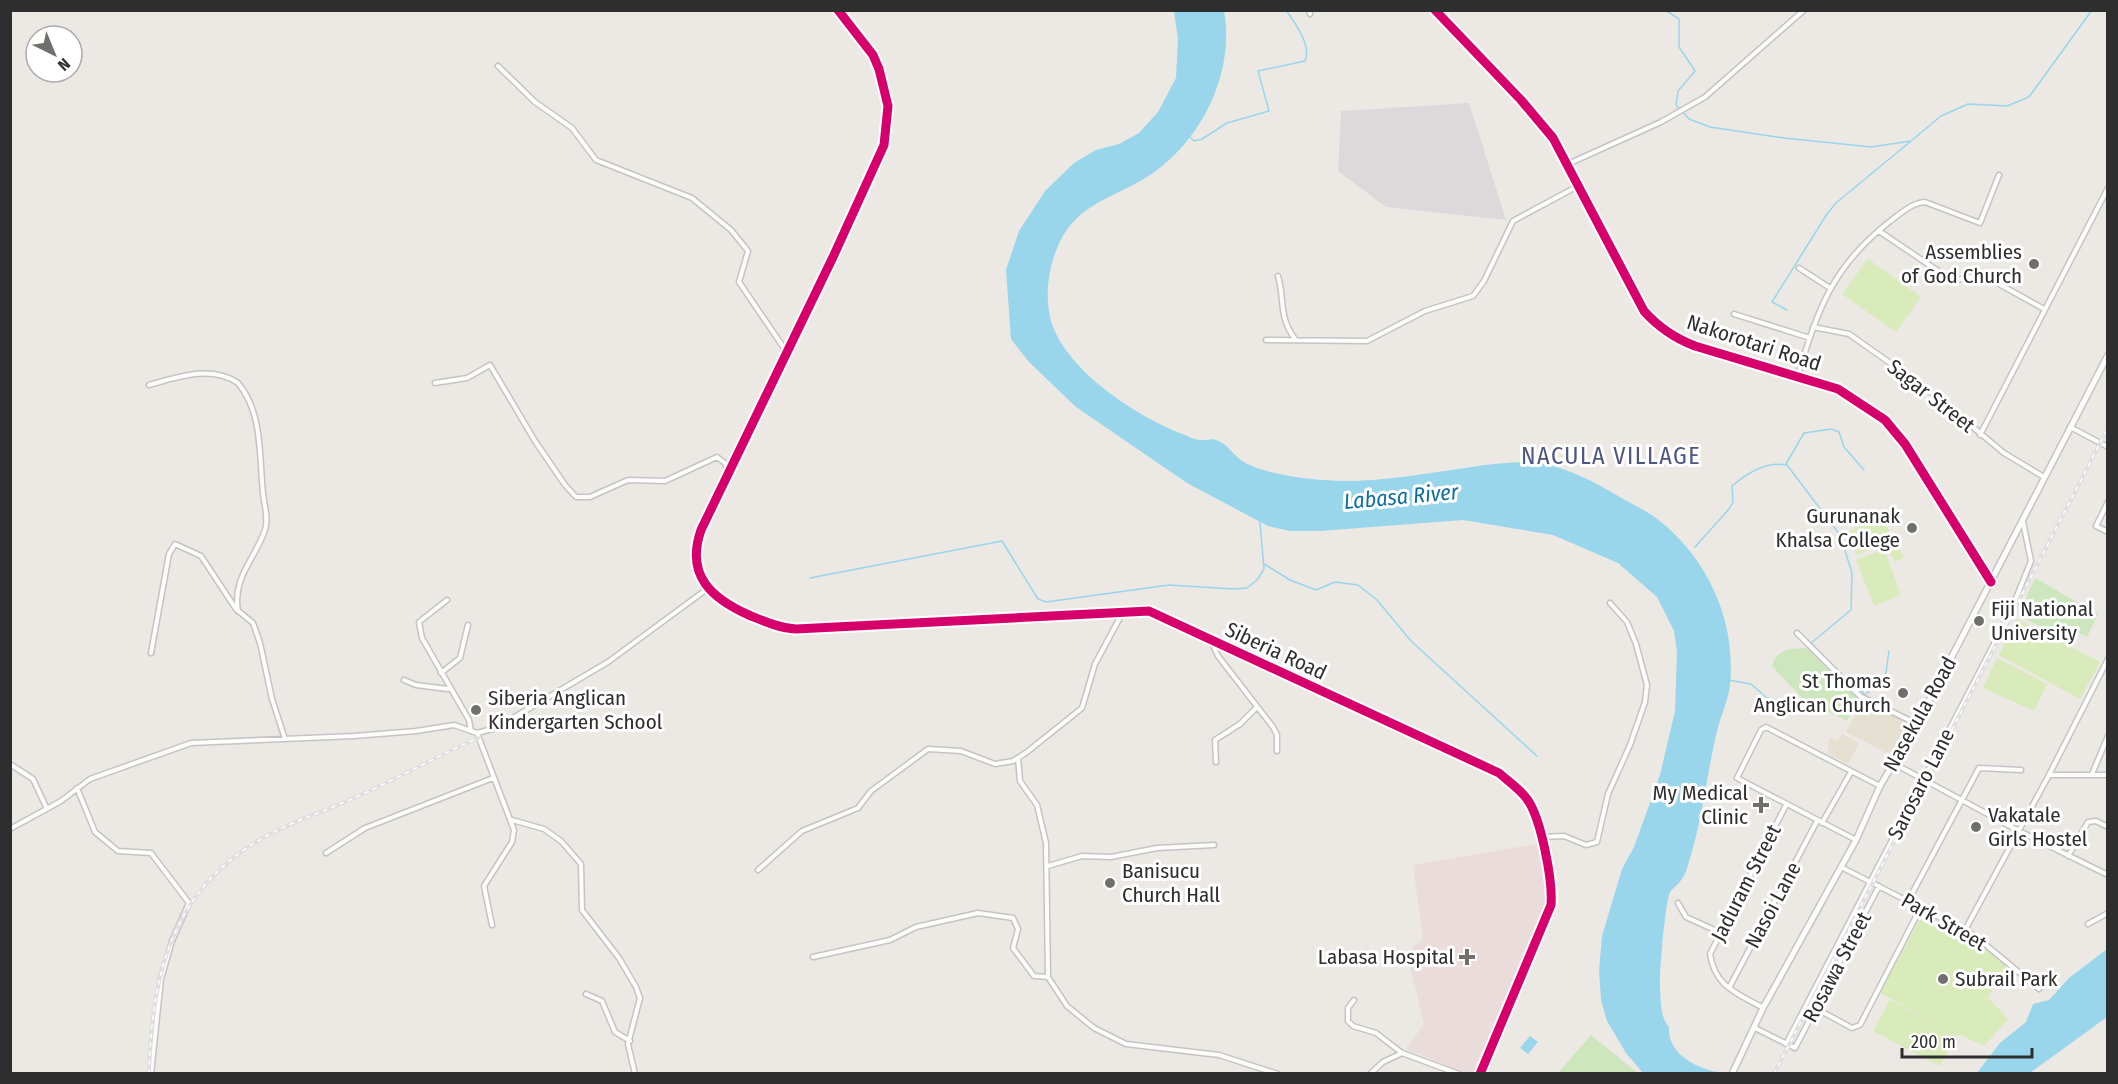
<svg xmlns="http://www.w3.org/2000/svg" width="2118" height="1084" font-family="'Fira Sans Condensed',sans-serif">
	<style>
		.industrial { fill: #dcd9db }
		.education { fill: #e6e0d3 }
		.medical { fill: #e9dcdb }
		.green { fill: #cee6be }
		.pitch { fill: #d9eabb }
		.water { fill: #99d6ec }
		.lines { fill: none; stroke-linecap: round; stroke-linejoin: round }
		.stream { stroke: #99d6ec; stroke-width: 1.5 }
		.minor-casing { stroke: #c5c4c5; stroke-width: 7 }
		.tertiary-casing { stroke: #c5c4c5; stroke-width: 8 }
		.secondary-casing { stroke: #c5c4c5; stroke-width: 8 }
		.minor { stroke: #fcfcfb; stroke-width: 4 }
		.tertiary { stroke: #fcfcfb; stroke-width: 4.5 }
		.secondary { stroke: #fcfcfb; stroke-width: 5 }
		.rail-casing { stroke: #dfdfe1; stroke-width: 4 }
		.rail { stroke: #fff; stroke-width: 1.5; stroke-dasharray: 4.5; stroke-linecap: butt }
		.cycleway-casing { stroke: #fff; stroke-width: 13 }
		.cycleway { stroke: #d6006c; stroke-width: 9 }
		.poi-dot { fill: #706f6e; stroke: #fff; stroke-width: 2 }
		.labels { text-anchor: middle; stroke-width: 6; stroke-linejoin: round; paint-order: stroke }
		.poi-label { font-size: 21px; fill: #2e2e2e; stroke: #fff; text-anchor: end }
		.street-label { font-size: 21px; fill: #2e2e2e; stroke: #fff }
		.water-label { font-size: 22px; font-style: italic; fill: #0d6fa3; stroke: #fff }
		.quarter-label { font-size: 24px; letter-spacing: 1.5px; fill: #4d5680; stroke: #fff }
	</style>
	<rect width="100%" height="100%" fill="#ece8e4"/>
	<path class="industrial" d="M1469 103 1506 220 1386 207 1338 171 1341 111Z"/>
	<path class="education" d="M1864 699 1911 724 1894 757 1846 732Z
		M1842 734 1859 743 1848 764 1828 754 1829 737 1838 741Z"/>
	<path class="medical" d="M1537 844 1549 884V903L1478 1070 1473 1073H1466L1406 1049 1424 1024 1407 953 1423 939 1413 865Z"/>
	<path class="green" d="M2035 578 2098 614 2087 637 2075 631 2069 641 2018 615Z
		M1814 648 1860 696 1847 721 1803 699 1772 666C1778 645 1796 649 1814 648Z
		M1591 1035 1634 1070 1637 1073H1558Z"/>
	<path class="pitch" d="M1868 259 1921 297 1896 332 1842 294Z
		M1882 516 1893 539 1857 555 1847 532Z
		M1896 542 1904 558 1895 562 1887 547Z
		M1884 549 1901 595 1874 606 1856 560Z
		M2016 619 2100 662 2080 699 1999 655Z
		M1997 658 2047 684 2034 711 1983 688Z
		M1923 913 1971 938 2006 966 1988 998 2008 1019 1984 1046 1961 1035H1957L1940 1066 1873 1031 1890 1000 1947 1030 1880 993Z"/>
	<path class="water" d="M1174 11H1224C1235 71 1203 138 1153 173 1129 190 1098 198 1077 218 1052 241 1041 291 1052 324 1069 373 1139 418 1185 435 1190 437 1195 440 1200 440 1206 441 1211 438 1216 440 1227 443 1231 453 1241 460 1262 475 1317 481 1343 481 1386 481 1429 473 1472 467 1495 464 1520 460 1544 464 1571 469 1594 482 1618 496 1634 505 1652 513 1666 526 1711 566 1736 624 1730 685 1728 701 1721 715 1717 731 1707 773 1703 816 1690 858 1688 865 1686 874 1681 880 1680 883 1671 890 1670 892 1665 903 1659 975 1660 988 1661 1002 1660 1017 1669 1027 1667 1055 1699 1070 1724 1073H1643L1626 1053 1607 1021 1601 1000 1599 970 1602 936 1622 869 1634 847 1660 775 1675 711 1677 652 1674 631 1657 597 1618 563 1553 535 1463 520 1320 531H1290L1268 526 1187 483 1076 407 1029 362 1011 339 1006 270 1019 231 1045 191 1074 163 1096 150 1119 144 1139 133 1158 112 1176 78 1178 39Z
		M2107 949V1017L2030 1073H1977L2000 1043 2026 1022 2033 1004 2049 1000 2069 978Z
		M1530 1036 1538 1042 1528 1054 1520 1048Z"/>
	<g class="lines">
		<path class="stream" d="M1665 10 1679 19V47L1695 71 1678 91 1676 105 1680 109
			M1683 112 1689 119 1710 127 1784 138 1871 147 1911 141 1941 116 1968 104 2007 106 2029 97 2092 10
			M1190 137 1194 141 1202 139 1227 123 1269 111 1258 71 1305 61C1312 45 1294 22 1286 10
			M1787 310 1772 302 1827 214 1836 203 1911 141
			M1786 464 1804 433 1831 429 1839 432 1844 447 1864 470
			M1695 547 1729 509 1733 502 1732 486C1747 473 1767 461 1787 465L1840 535 1852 573 1851 610 1811 643 1858 691H1863V696L1885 679 1889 651
			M1264 564 1290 580 1316 590 1335 582 1358 585 1377 600 1411 641 1537 756
			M810 578 1002 541 1038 599 1046 602 1169 585 1234 589 1247 588 1257 580 1264 569 1260 522
			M1728 680 1751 684 1767 698 1795 703 1819 702"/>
		<defs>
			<path id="minor" d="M838 10 873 55 879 69 888 106 884 145 833 257 701 530C685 576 712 599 751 616 766 622 780 628 796 629L1149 611 1499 773C1508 781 1520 789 1527 799 1541 818 1553 881 1551 905L1480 1074
				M1309 10 1310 14
				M498 66 535 102 572 128 596 160 692 198 731 230 748 251 739 282 786 351
				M1568 164 1661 122 1705 97 1804 10
				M1879 231 1944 275 1957 280 1976 276 1990 279 2044 309
				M1799 268 1830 288
				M1278 276C1285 300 1278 316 1295 339
				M1734 314 1810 338
				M1813 327 1849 334 1927 389 2004 453 2044 477
				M1266 340 1367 341 1425 311 1473 296 1484 281 1513 221 1578 186
				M1798 375C1818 309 1832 267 1889 222 1900 214 1911 203 1925 202L1980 223 1999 175
				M435 383 467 378 490 365 535 441 565 485 576 497H590L628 480 665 481 717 457 725 463 728 473
				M149 385C178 377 211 365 238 383 263 413 259 456 263 493 264 505 269 518 265 530 255 559 232 578 238 611
				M2070 427 2108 447
				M1980 435 2108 188
				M2108 502 2096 526 2108 532
				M447 600 419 622 422 638 469 720 471 731
				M1797 633 1860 696 1917 724
				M1211 641 1218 656 1273 727 1277 735V751
				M151 653 169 554 175 544 201 556 236 609 253 623 260 643 272 699 285 739
				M441 673 460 658 468 625
				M404 680 416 685 448 689
				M477 733 514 830 512 842 484 886 492 925
				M1018 758 1020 781 1037 805 1046 843 1048 977 1067 1006 1094 1028 1126 1044 1219 1055 1278 1074
				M1216 762 1215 740 1240 724 1257 707
				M1893 763 2019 831 2108 875
				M10 764 33 779 47 809
				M2092 774 2108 736
				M2049 775H2108
				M77 788 95 832 118 851 151 853 189 903 172 941 161 979 151 1074
				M512 820 544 829 561 841 581 864 582 910 619 958 636 987 640 998 628 1044 635 1074
				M1822 823 1851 772
				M10 829 61 801 90 779 191 743 354 736 416 731 454 725 477 733 496 728 608 662 707 589
				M1541 837 1564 836 1586 845 1597 842 1608 794 1630 745 1645 702 1647 685 1636 644 1627 622 1610 603
				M1856 840 1737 778 1761 730 1766 727 1880 786
				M326 853 365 828 493 778
				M2068 856 2088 822 2096 821 2108 827
				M1048 866 1082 856 1111 857 1157 848 1214 845
				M1841 867 1974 935 2039 989
				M758 870 802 831 858 808 871 791 928 749 961 751 995 764 1013 761 1027 752 1082 708 1095 664 1123 612
				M1908 901 1979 768 2021 770
				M1678 903 1686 917 1719 932
				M2088 924 2108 913
				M1965 930 2049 775 2108 659
				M813 957 890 940 916 927 978 913 1013 918 1018 929 1013 948 1034 976 1048 977
				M1729 988 1817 821
				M586 994 602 1001 615 1032 630 1041
				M1354 1000 1348 1008V1021L1353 1026 1376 1033 1402 1053
				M1763 1008C1737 993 1715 987 1710 954L1786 805
				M1815 1008 1852 1028 1860 1025 1921 907
				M1755 1028 1795 1048 1879 886
				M1786 1044 2010 613 2031 561 2023 522
				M1370 1074 1383 1062 1402 1053 1459 1074"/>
			<path id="tertiary" d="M1435 10 1521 100 1553 138 1644 311C1659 328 1674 338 1695 346L1838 389 1885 420 1905 444 1991 582"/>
			<path id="secondary" d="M1732 1074 1763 1008 1856 840 1880 786 1917 724 2108 355"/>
		</defs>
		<use href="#minor" class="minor-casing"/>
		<use href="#tertiary" class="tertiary-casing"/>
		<use href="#secondary" class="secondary-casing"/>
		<use href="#minor" class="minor"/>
		<use href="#tertiary" class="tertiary"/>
		<use href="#secondary" class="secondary"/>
		<defs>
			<path id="rail" d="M149 1074C152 969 173 885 272 833 299 819 328 810 356 797 397 779 437 756 478 738
				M1774 1074 2108 428"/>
		</defs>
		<use href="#rail" class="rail-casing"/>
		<use href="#rail" class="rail"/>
		<defs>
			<path id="cycleway" d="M838 10 873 55 879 69 888 106 884 145 833 257 701 530C685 576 712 599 751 616 766 622 780 628 796 629L1149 611 1499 773C1508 781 1520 789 1527 799 1541 818 1553 881 1551 905L1480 1074
				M1435 10 1521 100 1553 138 1644 311C1659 328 1674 338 1695 346L1838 389 1885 420 1905 444 1991 582"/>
		</defs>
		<use href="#cycleway" class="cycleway-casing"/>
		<use href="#cycleway" class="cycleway"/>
	</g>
	<g class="poi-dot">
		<circle cx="2034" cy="264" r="6"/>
		<circle cx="1912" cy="528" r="6"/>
		<circle cx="1979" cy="621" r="6"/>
		<circle cx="1903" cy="693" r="6"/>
		<circle cx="476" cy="710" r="6"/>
		<path d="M1758 796h6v6h6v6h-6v6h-6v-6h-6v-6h6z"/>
		<circle cx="1976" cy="827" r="6"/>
		<circle cx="1110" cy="883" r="6"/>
		<path d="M1464 948h6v6h6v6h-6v6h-6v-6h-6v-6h6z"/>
		<circle cx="1943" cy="979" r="6"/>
	</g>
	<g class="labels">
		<g class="poi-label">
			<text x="2022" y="259">Assemblies<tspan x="2022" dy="24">of God Church</tspan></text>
			<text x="1900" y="523">Gurunanak<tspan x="1900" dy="24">Khalsa College</tspan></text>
			<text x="1991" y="616" text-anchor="start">Fiji National<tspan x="1991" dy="24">University</tspan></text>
			<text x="1891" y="688">St Thomas<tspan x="1891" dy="24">Anglican Church</tspan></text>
			<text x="488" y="705" text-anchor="start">Siberia Anglican<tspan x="488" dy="24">Kindergarten School</tspan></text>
			<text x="1748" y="800">My Medical<tspan x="1748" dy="24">Clinic</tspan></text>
			<text x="1988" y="822" text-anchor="start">Vakatale<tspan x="1988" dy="24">Girls Hostel</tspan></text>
			<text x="1122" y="878" text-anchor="start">Banisucu<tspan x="1122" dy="24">Church Hall</tspan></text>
			<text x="1454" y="964">Labasa Hospital</text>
			<text x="1955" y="986" text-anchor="start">Subrail Park</text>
		</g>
		<g class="street-label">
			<text transform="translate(1754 343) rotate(18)" y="7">Nakorotari Road</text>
			<text transform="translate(1931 396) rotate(38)" y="7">Sagar Street</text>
			<text transform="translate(1276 651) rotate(25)" y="7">Siberia Road</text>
			<text transform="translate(1920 714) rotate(-61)" y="7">Nasekula Road</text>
			<text transform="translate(1921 784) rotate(-63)" y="7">Sarosaro Lane</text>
			<text transform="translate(1746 883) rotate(-63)" y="7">Jaduram Street</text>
			<text transform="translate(1773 905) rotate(-62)" y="7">Nasoi Lane</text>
			<text transform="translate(1944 922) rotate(30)" y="7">Park Street</text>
			<text transform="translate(1837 967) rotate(-62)" y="7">Rosawa Street</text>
		</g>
		<g class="water-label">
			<text transform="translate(1401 496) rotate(-5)" y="8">Labasa River</text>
		</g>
		<g class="quarter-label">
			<text x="1611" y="464">NACULA VILLAGE</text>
		</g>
	</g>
	<rect width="2118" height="1084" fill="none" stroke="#2e2e2e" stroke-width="24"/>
	<g transform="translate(54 54) rotate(137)"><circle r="28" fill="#ffffff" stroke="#ababab" stroke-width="1.5"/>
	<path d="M0-4.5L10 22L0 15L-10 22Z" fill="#706f6e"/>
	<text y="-9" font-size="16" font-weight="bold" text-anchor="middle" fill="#2e2e2e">N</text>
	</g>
	<path d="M1902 1048v9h130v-9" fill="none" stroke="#2e2e2e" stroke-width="3"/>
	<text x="1911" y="1048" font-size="18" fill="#2e2e2e" stroke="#ffffff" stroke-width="4.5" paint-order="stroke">200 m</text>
</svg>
